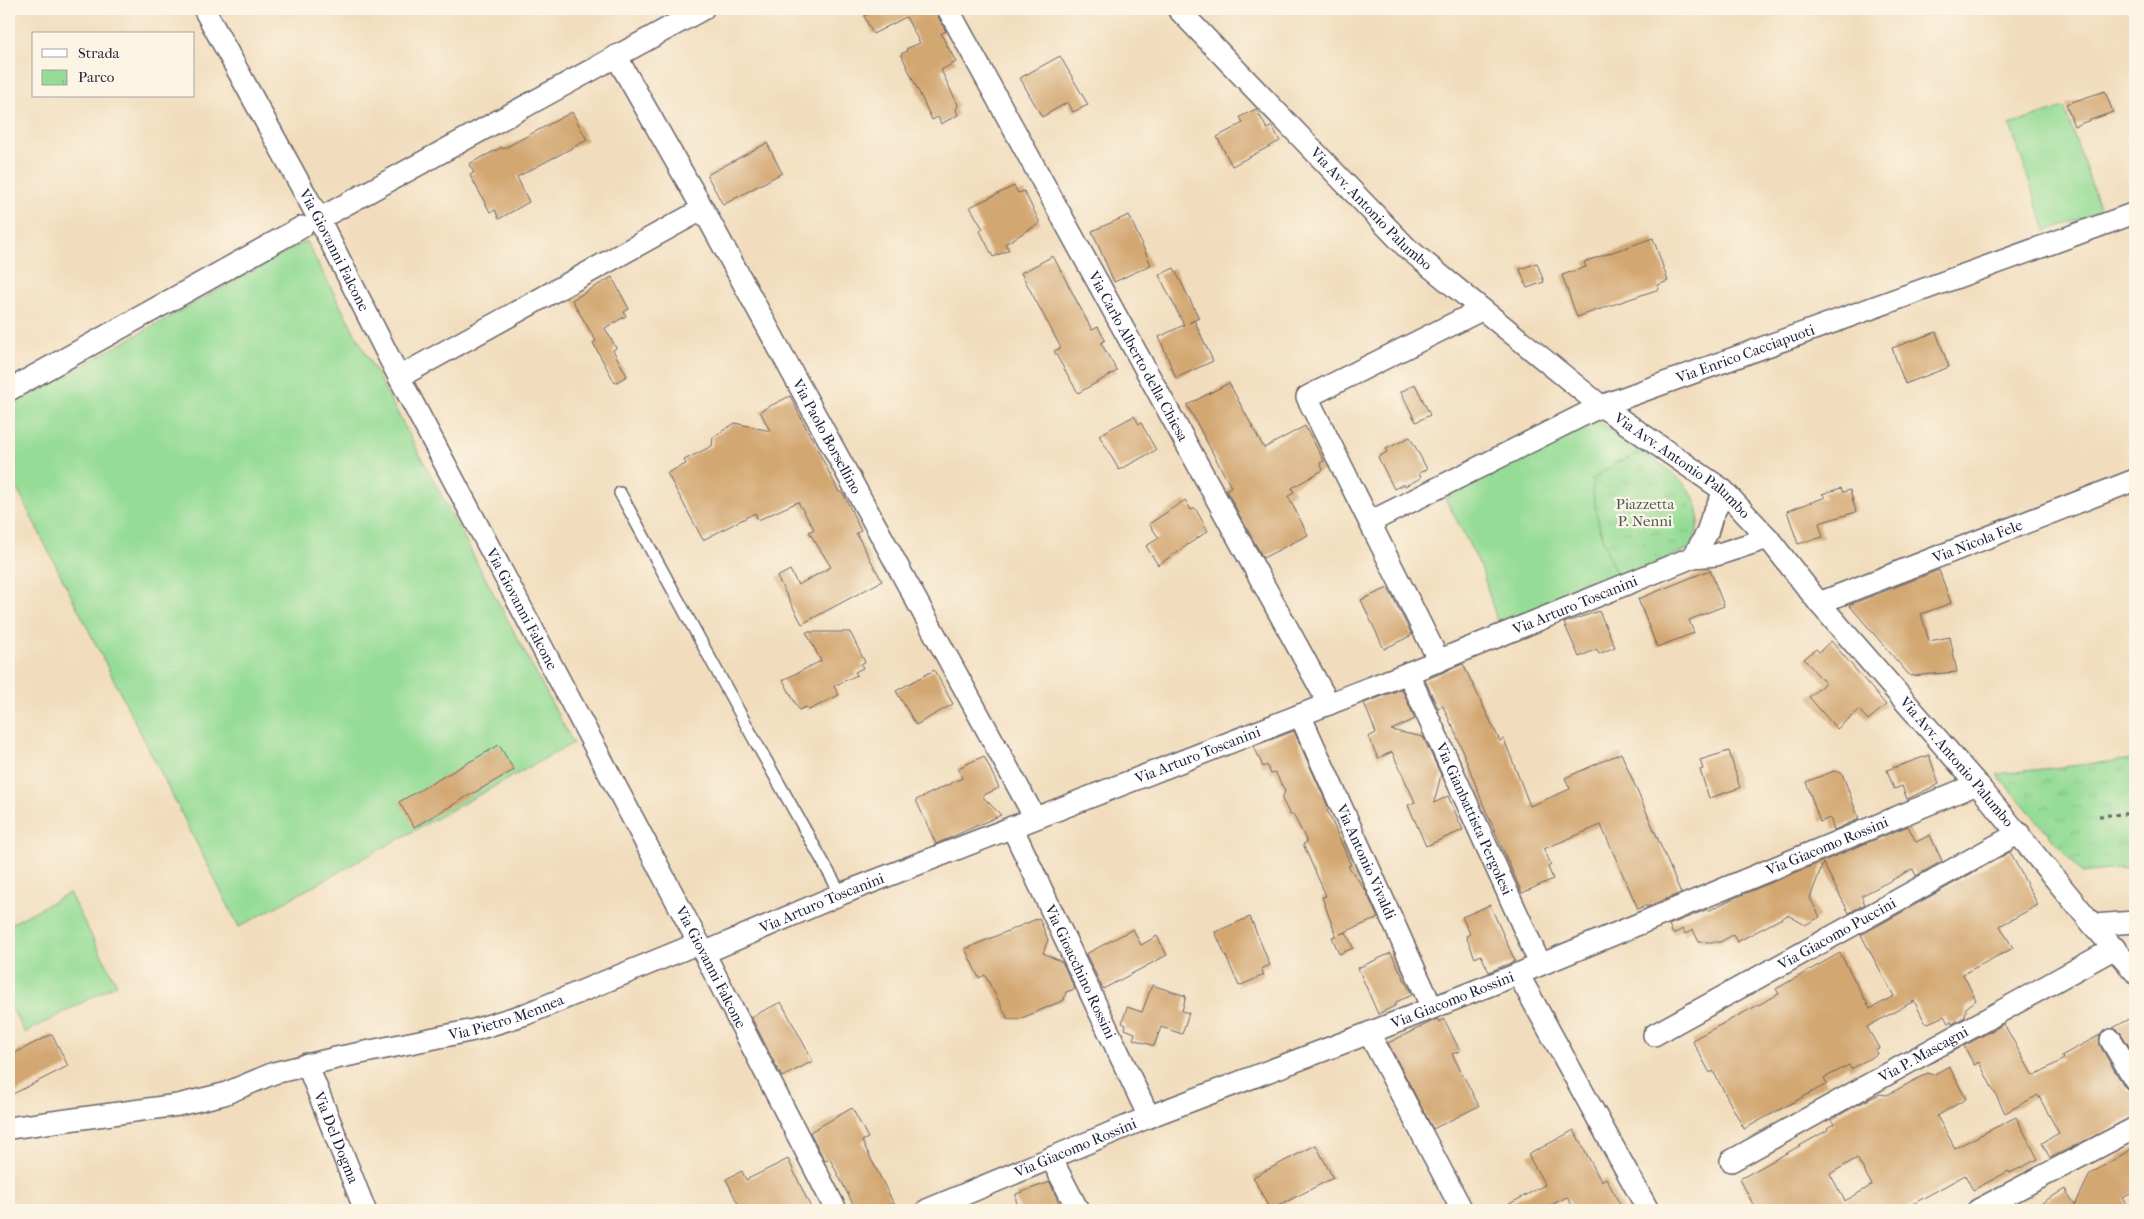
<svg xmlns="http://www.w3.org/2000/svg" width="2144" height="1219" font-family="'IM FELL French Canon',serif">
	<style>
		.grass { fill: #95dc96; stroke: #5c7f68 }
		.park { fill: url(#park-tufts); stroke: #5c7f68 }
		.building { fill: #d3a772; fill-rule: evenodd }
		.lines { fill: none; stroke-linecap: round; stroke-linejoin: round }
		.lane-casing { stroke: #6a6368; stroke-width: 14 }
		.street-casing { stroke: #6a6368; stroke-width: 24 }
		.path { stroke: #6a6368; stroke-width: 3; stroke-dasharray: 4 4; stroke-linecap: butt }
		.lane { stroke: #fff; stroke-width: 11 }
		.street { stroke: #fff; stroke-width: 21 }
		.labels { text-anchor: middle; stroke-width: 4.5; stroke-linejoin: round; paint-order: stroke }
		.street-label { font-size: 15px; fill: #22223b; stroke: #fcf5e5 }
		.park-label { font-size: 15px; fill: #445a56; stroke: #fcf5e5 }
	</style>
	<defs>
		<pattern id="park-tufts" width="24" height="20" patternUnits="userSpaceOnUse" patternTransform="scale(1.25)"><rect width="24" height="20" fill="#95dc96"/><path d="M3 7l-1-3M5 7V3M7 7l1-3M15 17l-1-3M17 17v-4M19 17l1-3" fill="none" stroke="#80bc82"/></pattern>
	</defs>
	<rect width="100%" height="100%" fill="#fcf5e5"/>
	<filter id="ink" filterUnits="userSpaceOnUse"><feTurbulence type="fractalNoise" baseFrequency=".02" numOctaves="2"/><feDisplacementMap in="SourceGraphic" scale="10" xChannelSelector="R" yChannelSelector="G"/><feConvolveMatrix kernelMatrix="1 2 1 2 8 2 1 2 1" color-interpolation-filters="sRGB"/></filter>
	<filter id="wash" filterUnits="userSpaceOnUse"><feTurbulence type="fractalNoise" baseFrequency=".0096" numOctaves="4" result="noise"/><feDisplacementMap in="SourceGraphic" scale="20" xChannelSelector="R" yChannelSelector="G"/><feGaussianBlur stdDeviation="1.12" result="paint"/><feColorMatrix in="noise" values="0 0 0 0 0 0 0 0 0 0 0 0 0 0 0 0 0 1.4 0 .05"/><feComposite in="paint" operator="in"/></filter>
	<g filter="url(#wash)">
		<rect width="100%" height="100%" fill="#f1ddbd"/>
		<path class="grass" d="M2064 107 2101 212 2046 231 2010 125Z
			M306 241 573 743 239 927 9 473V406Z
			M1596 420 1643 452 1616 463 1599 529 1619 579 1498 624 1481 567 1445 498Z
			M69 893 117 984 25 1033 9 1003V925Z"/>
		<path class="park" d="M1643 452C1680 478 1715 498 1690 548L1619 579C1603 547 1594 514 1592 479L1616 463Z
			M2135 759V867L2082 873 1997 774Z"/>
		<g id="blocks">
			<path class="building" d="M878 9H934L946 31 941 34 956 62 941 70 958 105 956 110 958 115 941 124 938 117 932 120 901 54 907 51 906 49 920 43 906 17 873 34 864 16Z
				M1060 56 1088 105 1073 112 1068 102 1042 117 1020 78Z
				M2105 91 2113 112 2074 126 2066 104Z
				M1256 109 1267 129 1272 126 1280 141 1232 166 1217 137 1243 123 1240 117Z
				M572 112 587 140 517 177 529 202 499 219 495 210 490 212 470 175 474 173 469 164 502 147 503 149Z
				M767 143 782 173 723 205 707 175Z
				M1014 186 1018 193 1024 191 1040 223 1005 244 1009 250 993 257 980 231 983 229 970 207Z
				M1129 215 1151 265 1114 282 1092 231Z
				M1653 238 1668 281 1658 285 1659 289 1577 317 1562 275 1586 267 1584 262Z
				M1053 256 1092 330 1098 327 1105 340 1101 343 1117 371 1078 393 1054 351 1061 348 1021 273Z
				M1537 263 1544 282 1527 288 1520 269Z
				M1174 268 1199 318 1189 323 1194 320 1213 361 1176 378 1159 337 1184 325 1159 275Z
				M612 277 629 309 624 312 626 316 605 328 616 348 613 350 627 376 615 383 593 343 596 341 572 300Z
				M1936 332 1949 367 1905 384 1892 348Z
				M1229 383 1264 448 1305 426 1324 461 1320 463 1323 470 1292 488 1294 493 1288 496 1308 535 1263 558 1226 490 1231 487 1187 405Z
				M1415 384 1430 415 1416 422 1401 392Z
				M790 396 839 492 843 493 861 531 856 533 882 581 802 624 777 577 790 570 798 585 831 567 809 532 814 529 798 502 758 520 755 513 703 540 667 473 686 464 684 460 712 446 713 437 735 423 770 431 760 411Z
				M1134 416 1139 424 1141 423 1156 450 1119 470 1099 435Z
				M1410 437 1427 469 1419 473 1421 478 1405 486 1404 484 1394 489 1378 457 1387 452 1386 449Z
				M1841 488 1843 492 1850 490 1856 512 1819 523 1823 537 1798 544 1787 511 1826 497 1822 494Z
				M1185 500 1191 510 1195 508 1208 531 1158 565 1146 546 1159 538 1149 524Z
				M1710 570 1724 606 1689 620 1694 633 1657 647 1638 599Z
				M1939 570 1951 603 1921 614 1929 641 1950 637 1957 672 1910 676 1849 605Z
				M1388 588 1412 635 1384 649 1361 600Z
				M1599 611 1615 647 1599 654 1597 649 1579 657 1564 623Z
				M806 632H850L865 662 861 664 863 668 855 672 857 675 834 686 839 695 809 710 806 707 799 710 783 680 821 661Z
				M1831 641 1886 705 1868 720 1859 710 1837 729 1809 697 1825 683 1804 659 1816 649 1819 652Z
				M1463 664 1500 741 1504 739 1530 806 1570 789 1565 778 1621 753 1681 893 1646 907 1645 905 1638 909 1601 825 1544 849 1551 865 1548 867 1553 879 1522 893 1485 809 1452 724V726L1443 706 1438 708 1425 680Z
				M934 670 953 704 916 725 896 691Z
				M1402 689 1415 719 1391 730 1423 737 1441 775 1434 803 1448 796 1463 830 1426 846 1408 805 1415 802 1392 752 1378 758 1368 737 1376 733 1364 703Z
				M1294 731 1329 809 1327 810 1351 865 1348 866 1366 891 1378 918 1340 934 1346 932 1353 948 1339 954 1332 937 1336 936 1322 897 1326 896 1303 844 1307 842 1293 814 1290 815 1282 799 1285 791 1275 772 1271 774 1267 765 1263 767 1254 746Z
				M499 745 514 770 414 827 399 802Z
				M1729 751 1740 788 1709 798 1700 770 1703 769 1700 760Z
				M1929 755 1939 784 1907 799 1902 786 1894 789 1887 770Z
				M984 756 999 788 982 796 1001 815 936 844 916 800 962 778 958 768Z
				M1834 771 1842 773 1859 819 1834 830 1830 818 1820 822 1806 782Z
				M1908 826 1916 842 1930 835 1942 861 1916 876 1913 869 1861 896 1865 904 1849 913 1823 863 1810 898 1820 917 1805 925 1788 915 1737 942 1733 935 1720 942H1699L1693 930 1685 934 1683 929 1673 934 1669 925 1708 909V911L1734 898Z
				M2010 852 2038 905 2000 926 2013 948 1963 974 1976 1000 1966 1008 1965 1017 1952 1024 1951 1021 1948 1023 1944 1016 1926 1024 1914 1001 1867 1027 1879 1048 1875 1050 1877 1054 1851 1069 1849 1065 1824 1078 1827 1084 1744 1129 1713 1071 1710 1073 1692 1040 1779 994 1776 989 1840 953 1870 1009 1894 996 1861 935Z
				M1490 905 1515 961 1489 972 1481 955 1475 958 1466 936 1470 934 1462 917Z
				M1250 917 1270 965 1261 969 1264 975 1239 986 1215 932Z
				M1039 918 1048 940 1043 953 1062 962 1075 989 1066 992 1064 1000 1020 1019H1008L985 975 979 978 965 949Z
				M1133 929 1141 945 1157 936 1167 955 1103 989 1086 954Z
				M1391 953 1412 995 1396 1002 1395 1006 1378 1014 1358 968Z
				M1152 985 1186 996 1182 1011 1189 1013 1182 1034 1161 1027 1154 1046 1133 1039 1135 1033 1125 1029 1126 1025 1122 1023 1127 1007 1142 1012Z
				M781 1002 813 1061 782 1077 751 1017Z
				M2135 1016V1056L2121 1033 2113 1028Z
				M1437 1019 1439 1022 1444 1019 1460 1051 1452 1054 1479 1106 1433 1129 1388 1043Z
				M2004 1024 2033 1076 2064 1059 2061 1056 2100 1035V1046L2124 1086 2129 1091 2135 1092V1116L2050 1158 2042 1143 2059 1133 2038 1095 2005 1113 1979 1062 1974 1065 1964 1046Z
				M52 1034 68 1066 13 1094 9 1086V1056Z
				M1949 1066 1966 1099 1937 1116 1955 1148 2016 1117 2038 1159 2010 1173 2009 1171 1973 1190 1965 1175 1902 1210H1756L1740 1179 1828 1130 1827 1128 1834 1124 1831 1120 1857 1105 1880 1094 1887 1095 1928 1073 1933 1075ZM1857 1158 1872 1185 1845 1201 1830 1174Z
				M852 1108 868 1138 862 1141 897 1210H856L830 1159 825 1161 810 1132Z
				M1574 1130 1601 1181 1606 1178 1623 1210H1575L1567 1197 1541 1210H1498L1545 1185 1528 1155Z
				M1316 1145 1333 1178 1270 1210 1253 1177Z
				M2135 1147V1191L2123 1198 2131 1210H2030L2065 1189 2075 1205 2090 1174Z
				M788 1159 812 1210H741L726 1179 742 1171 746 1180Z
				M1050 1182 1062 1210H1021L1016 1201V1194Z"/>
		</g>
	</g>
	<g filter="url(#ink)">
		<use href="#blocks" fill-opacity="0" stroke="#6a6368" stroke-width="1"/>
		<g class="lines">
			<defs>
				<path id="lane" d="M620 493 754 739 841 894"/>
				<g id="street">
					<path id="s1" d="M204 9 319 219 399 377 704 953 836 1210"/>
					<path id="s2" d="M948 9 1329 704"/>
					<path id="s3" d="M1178 9 1407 248 1601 406 1723 490 1768 538 1819 603 1977 784 2093 925 2135 972"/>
					<path id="s4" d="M616 56 703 209 1035 818"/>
					<path d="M319 219 703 9"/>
					<path d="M399 377 703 209"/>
					<path d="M9 390 302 227"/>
					<path id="s5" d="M1370 522 1601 406 2135 213"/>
					<path d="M1693 557 1707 533 1712 516 1724 493"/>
					<path id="s6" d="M1819 603 2135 480"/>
					<path d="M1439 661 1307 397 1481 310"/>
					<path id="s7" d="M1408 673 1540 964"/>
					<path id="s8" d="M1300 715 1432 1008"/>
					<path id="s9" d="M1012 827 1149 1117"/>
					<path d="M2093 925 2135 922"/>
					<path id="s10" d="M704 953 841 894 1408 673 1693 557 1716 555 1768 538"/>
					<path d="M1518 974 1648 1210"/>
					<path d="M1369 1033 1462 1210"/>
					<path id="s11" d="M1654 1035 2019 833"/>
					<path d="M2111 1040 2135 1080"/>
					<path id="s12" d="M307 1064 365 1210"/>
					<path id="s13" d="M9 1128 178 1105 224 1094 274 1073 336 1058 474 1030 526 1014 699 943"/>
					<path d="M1051 1158 1078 1210"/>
					<path id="s14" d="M1731 1161 2115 948"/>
					<path id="s15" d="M927 1210 1156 1114 1369 1033 1518 974 1977 784"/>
					<path d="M1978 1210 2135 1128"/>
				</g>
			</defs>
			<use href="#lane" class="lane-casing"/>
			<use href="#street" class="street-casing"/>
			<path class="path" d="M2099 816 2135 813"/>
			<use href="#lane" class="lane"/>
			<use href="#street" class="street"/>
		</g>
	</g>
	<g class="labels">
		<g class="street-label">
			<text dy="5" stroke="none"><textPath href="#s3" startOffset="278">Via Avv. Antonio Palumbo</textPath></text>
			<text dy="5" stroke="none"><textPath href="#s1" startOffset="274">Via Giovanni Falcone</textPath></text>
			<text dy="5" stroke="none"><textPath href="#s5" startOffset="412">Via Enrico Cacciapuoti</textPath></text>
			<text dy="5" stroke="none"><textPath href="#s2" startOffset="396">Via Carlo Alberto della Chiesa</textPath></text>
			<text dy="5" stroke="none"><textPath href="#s4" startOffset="435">Via Paolo Borsellino</textPath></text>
			<text dy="5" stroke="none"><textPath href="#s3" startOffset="682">Via Avv. Antonio Palumbo</textPath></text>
			<text dy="5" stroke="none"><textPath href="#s6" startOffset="170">Via Nicola Fele</textPath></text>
			<text dy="5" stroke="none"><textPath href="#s10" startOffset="938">Via Arturo Toscanini</textPath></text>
			<text dy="5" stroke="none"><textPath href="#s1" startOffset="679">Via Giovanni Falcone</textPath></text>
			<text dy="5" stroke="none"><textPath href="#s10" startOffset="532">Via Arturo Toscanini</textPath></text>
			<text dy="5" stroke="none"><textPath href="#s3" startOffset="1088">Via Avv. Antonio Palumbo</textPath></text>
			<text dy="5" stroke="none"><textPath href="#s7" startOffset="160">Via Gianbattista Pergolesi</textPath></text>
			<text dy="5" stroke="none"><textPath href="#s15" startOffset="971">Via Giacomo Rossini</textPath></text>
			<text dy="5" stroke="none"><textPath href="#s8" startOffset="161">Via Antonio Vivaldi</textPath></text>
			<text dy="5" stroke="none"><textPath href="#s10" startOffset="128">Via Arturo Toscanini</textPath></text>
			<text dy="5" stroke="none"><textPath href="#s11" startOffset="209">Via Giacomo Puccini</textPath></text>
			<text dy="5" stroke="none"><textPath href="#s1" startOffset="1084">Via Giovanni Falcone</textPath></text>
			<text dy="5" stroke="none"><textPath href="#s9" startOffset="160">Via Gioacchino Rossini</textPath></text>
			<text dy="5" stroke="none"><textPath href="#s15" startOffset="566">Via Giacomo Rossini</textPath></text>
			<text dy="5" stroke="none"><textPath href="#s13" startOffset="511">Via Pietro Mennea</textPath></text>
			<text dy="5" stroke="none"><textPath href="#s14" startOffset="220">Via P. Mascagni</textPath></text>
			<text dy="5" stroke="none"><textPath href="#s12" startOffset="79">Via Del Dogma</textPath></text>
			<text dy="5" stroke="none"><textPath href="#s15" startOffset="161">Via Giacomo Rossini</textPath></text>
		</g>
		<g class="park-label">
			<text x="1645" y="509">Piazzetta<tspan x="1645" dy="17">P. Nenni</tspan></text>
		</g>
	</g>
	<rect width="2144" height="1219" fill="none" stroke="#fcf5e5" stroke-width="30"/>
	<rect x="32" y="32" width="162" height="65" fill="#fcf5e5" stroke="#a5a1a1"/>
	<rect x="42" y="49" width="25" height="8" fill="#ffffff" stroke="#a5a1a1"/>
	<text x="78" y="58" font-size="15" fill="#22223b">Strada</text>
	<rect x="42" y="70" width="25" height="15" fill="url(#park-tufts)" stroke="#a5a1a1"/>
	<text x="78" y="82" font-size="15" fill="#22223b">Parco</text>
</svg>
